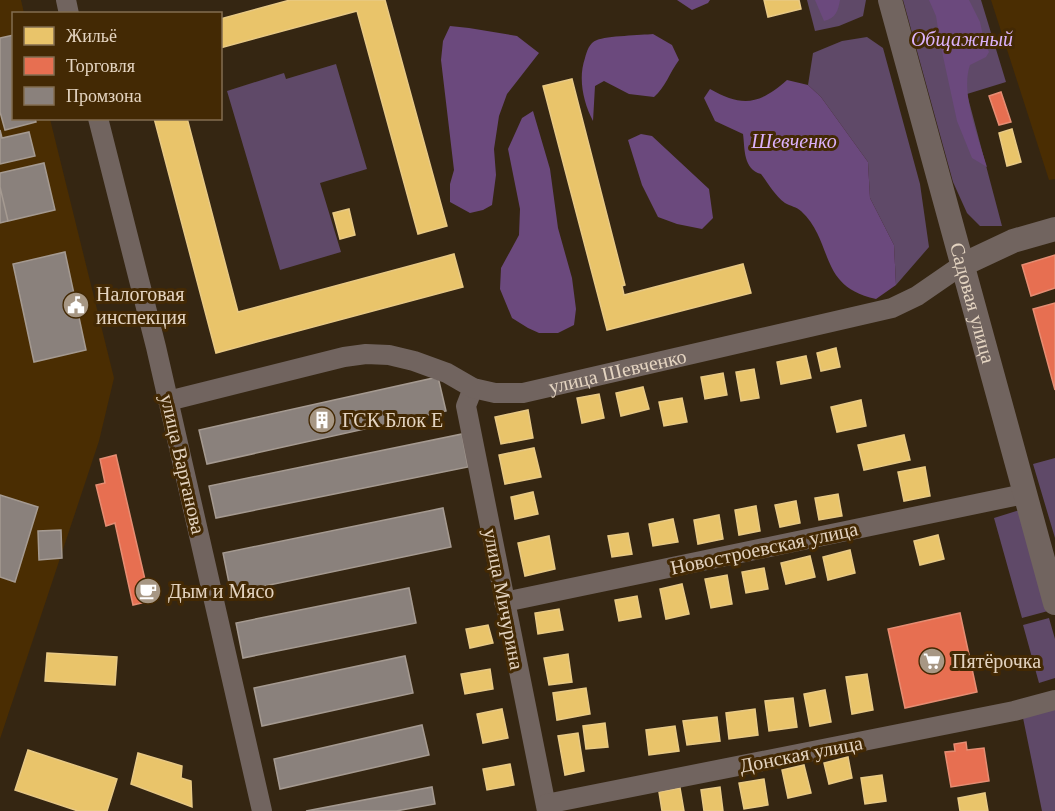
<svg xmlns="http://www.w3.org/2000/svg" width="1055" height="811" font-family="'Times New Roman',serif">
	<style>
		.built { fill: #4a2d02 }
		.green { fill: #5f4968 }
		.forest { fill: #6b497d }
		.homes { fill: #e9c46a; stroke: #e8c984; stroke-width: 1.5 }
		.shops { fill: #e76f51; stroke: #e68d73; stroke-width: 1.5 }
		.industry { fill: #8a817c; stroke: #a59a91; stroke-width: 1.5 }
		.lines { fill: none; stroke-linecap: round; stroke-linejoin: round }
		.minor { stroke: #71645f; stroke-width: 20 }
		.tertiary { stroke: #71645f; stroke-width: 24 }
		.labels { text-anchor: middle; stroke-width: 6; stroke-linejoin: round; paint-order: stroke }
		.park-label { font-size: 20px; font-style: italic; fill: #dbb2fb; stroke: #432904 }
		.poi-label { font-size: 20px; fill: #e4d4c1; stroke: #432904; text-anchor: start }
		.street-label { font-size: 20px; fill: #e4d4c1; stroke: #432904 }
	</style>
	<rect width="100%" height="100%" fill="#352612"/>
	<path class="built" d="M0 0H21L24 13 14 14V118L50 119 114 378 99 441 0 739Z
		M991 0H1055V179L1049 180Z"/>
	<path class="green" d="M807 0H866L863 16 839 26 815 31Z
		M903 0H981L1006 82 967 94 1002 226H980L967 213 953 182Z
		M867 37 883 48 920 184 929 247 896 285 894 245 870 198 868 162 821 97 808 85 813 53 842 41Z
		M336 64 367 169 320 183 341 252 280 270 227 91 284 73 286 79Z
		M1055 458V538L1033 464Z
		M1020 510 1048 611 1022 618 994 518Z
		M1049 618 1055 639V678L1039 683 1023 625Z
		M1055 707V811H1042L1022 713Z"/>
	<path class="forest" d="M677 0H710L708 3 692 10Z
		M815 0H840C838 11 836 18 824 21Z
		M929 0H969L980 22 984 40 989 52 986 57 970 65C960 93 979 139 987 167L972 158 957 121 941 47 936 16Z
		M450 26 469 28 517 36 539 53 507 94 499 116 494 149 496 175 492 205 483 210 470 213 450 202V184L454 170 441 60 443 41Z
		M653 34 672 45 679 60C670 72 665 88 654 97L629 94 604 81 595 86 593 121C583 102 578 78 585 58 587 51 589 43 597 40 606 36 642 35 653 34Z
		M787 80 808 85 821 97 868 162 870 198 894 245 896 285 876 299C817 286 835 243 801 211 797 207 790 206 785 203 775 196 768 183 761 174 743 169 745 149 743 134L715 121 704 98 710 89C742 107 759 105 787 80Z
		M533 111 550 169 558 228 572 278 576 309 574 325 558 333H539L528 328 512 318 500 289 501 268 519 235 520 209 508 149 522 118Z
		M641 134 652 136 709 189 713 218 702 229 677 224 658 217 642 185 628 140Z"/>
	<path class="homes" d="M290 0H385L447 226 418 234 357 11 220 48V19Z
		M764 0H799L801 9 768 17Z
		M572 79 625 285 622 286 624 295 743 264 751 293 607 330 543 86Z
		M154 118H187L238 312 454 254 463 287 216 353Z
		M1012 129 1021 162 1007 166 999 133Z
		M349 209 355 235 340 239 333 213Z
		M836 348 840 367 821 371 817 353Z
		M806 356 811 378 781 384 777 362Z
		M754 369 759 398 741 401 736 372Z
		M723 373 727 395 705 399 701 377Z
		M643 387 649 409 621 416 616 393Z
		M599 394 604 418 582 423 577 398Z
		M682 398 687 422 664 426 659 402Z
		M861 400 866 426 837 432 831 407Z
		M528 410 533 438 501 444 495 417Z
		M904 435 910 460 864 470 858 445Z
		M534 448 541 477 505 484 499 455Z
		M925 467 930 496 904 501 898 472Z
		M533 492 538 514 515 519 511 497Z
		M838 494 842 516 819 520 815 498Z
		M796 501 800 523 780 527 775 505Z
		M756 506 760 531 739 535 735 510Z
		M719 515 723 539 698 544 694 520Z
		M673 519 678 542 653 546 649 524Z
		M628 533 632 554 612 557 608 536Z
		M938 535 944 559 920 565 914 541Z
		M549 536 555 569 525 576 518 543Z
		M850 550 855 573 828 580 823 557Z
		M810 556 815 577 786 584 781 563Z
		M764 568 768 589 746 593 742 572Z
		M727 575 732 604 711 608 705 579Z
		M682 584 689 614 666 619 660 589Z
		M637 596 641 617 619 621 615 600Z
		M559 609 563 630 538 634 535 613Z
		M488 625 493 643 470 648 466 629Z
		M47 653 117 657 115 685 45 681Z
		M568 654 572 682 549 685 544 658Z
		M490 669 493 689 465 694 461 674Z
		M867 674 873 710 852 714 846 677Z
		M586 688 590 714 557 720 553 693Z
		M825 690 831 722 810 726 804 694Z
		M793 698 797 727 769 731 765 701Z
		M502 709 508 738 483 743 477 714Z
		M755 709 758 735 729 739 726 713Z
		M717 717 720 741 687 745 683 721Z
		M605 723 608 747 586 749 583 726Z
		M675 726 679 751 649 755 646 730Z
		M578 733 584 771 565 775 558 736Z
		M28 750 117 779 107 811H78L15 790Z
		M138 753 182 766 181 778 191 781 192 807 131 784Z
		M848 757 852 778 829 784 824 763Z
		M510 764 514 785 487 790 483 769Z
		M804 765 811 793 788 798 782 770Z
		M882 775 886 801 865 804 861 778Z
		M764 779 768 805 744 809 739 783Z
		M720 787 723 811H704L701 790Z
		M680 788 684 811H662L659 792Z
		M985 793 988 811H960L958 798Z"/>
	<path class="shops" d="M1001 92 1011 122 999 125 989 96Z
		M1055 255V288L1031 296 1022 265Z
		M1055 303V390L1033 309Z
		M116 455 150 601 133 605 115 523 106 526 96 485 105 483 100 459Z
		M960 613 977 692 905 708 888 629Z
		M966 742 967 750 984 748 989 781 951 787 945 752 955 751 954 744Z"/>
	<path class="industry" d="M14 35V118H35L36 122 5 130 0 112V38Z
		M0 130 2 138 29 132 35 156 0 164Z
		M44 163 55 210 8 221 0 187V173Z
		M0 187 8 221 0 223Z
		M65 252 86 350 34 362 13 264Z
		M438 377 446 411 207 464 199 430Z
		M462 434 468 467 216 518 209 486Z
		M0 495 38 507 15 582 0 577Z
		M443 508 451 547 231 593 223 553Z
		M61 530 62 558 39 560 38 531Z
		M409 588 416 623 243 658 236 623Z
		M405 656 413 693 262 726 254 688Z
		M422 725 429 755 280 789 274 759Z
		M432 787 435 804 396 811H306Z"/>
	<g class="lines">
		<g class="minor">
			<path d="M66 0 69 14"/>
			<path d="M98 118 156 347 262 811"/>
			<path d="M473 388 466 406 547 811"/>
			<path id="s1" d="M168 401 344 357 366 354 389 355 414 361 447 373 473 388 495 393H523L892 308 917 296 962 265"/>
			<path d="M504 602 1024 494"/>
			<path d="M546 804 1014 711 1055 700"/>
		</g>
		<g class="tertiary">
			<path id="s2" d="M890 0 1055 603"/>
			<path d="M962 265 1013 241 1055 229"/>
		</g>
	</g>
	<defs>
		<symbol id="civic-disc" viewBox="-11 -11 22 22"><circle r="9.5" fill="#a79784" stroke="#432904"/><path d="M-.6-6.5H3V-4.5H.6V-3L4-1V1h2V6H-6V1h2V-1L-.6-3ZM-1.2 2.5V6h2.4V2.5Z" fill="#fff"/></symbol>
		<symbol id="building-disc" viewBox="-11 -11 22 22"><circle r="9.5" fill="#a79784" stroke="#432904"/><path d="M-4-6H4V6H1V3H-1V6H-4ZM-2.5-4.3h1.7v1.8h-1.7ZM.8-4.3h1.7v1.8H.8ZM-2.5-1h1.7V.8h-1.7ZM.8-1h1.7V.8H.8Z" fill="#fff"/></symbol>
		<symbol id="cafe-disc" viewBox="-11 -11 22 22"><circle r="9.5" fill="#a79784" stroke="#432904"/><path d="M-5.5-4.5H6V0H3Q3 3.5 0 3.5H-2.5Q-5.5 3.5-5.5 0ZM3-3.2v2h1.7v-2ZM-6 4.5H4V6H-6Z" fill="#fff"/></symbol>
		<symbol id="supermarket-disc" viewBox="-11 -11 22 22"><circle r="9.5" fill="#a79784" stroke="#432904"/><path d="M-6-5.5h2.5l.6 2H6L4.5 2H-2.5L-4.4-4H-6ZM-1.5 3.2a1.3 1.3 0 1 0 .1 0ZM3 3.2a1.3 1.3 0 1 0 .1 0Z" fill="#fff"/></symbol>
	</defs>
	<g fill-rule="evenodd">
		<use href="#civic-disc" x="61" y="290" width="30" height="30"/>
		<use href="#building-disc" x="307" y="405" width="30" height="30"/>
		<use href="#cafe-disc" x="133" y="576" width="30" height="30"/>
		<use href="#supermarket-disc" x="917" y="646" width="30" height="30"/>
	</g>
	<g class="labels">
		<g class="park-label">
			<text x="962" y="46">Общажный</text>
			<text x="794" y="148">Шевченко</text>
		</g>
		<g class="poi-label">
			<text x="96" y="301">Налоговая<tspan x="96" dy="23">инспекция</tspan></text>
			<text x="342" y="427">ГСК Блок Е</text>
			<text x="168" y="598">Дым и Мясо</text>
			<text x="952" y="668">Пятёрочка</text>
		</g>
		<g class="street-label">
			<text dy="7" stroke="none"><textPath href="#s2" startOffset="314">Садовая улица</textPath></text>
			<text dy="7" stroke="none"><textPath href="#s1" startOffset="465">улица Шевченко</textPath></text>
			<text transform="translate(183 464) rotate(77)" y="7">улица Вартанова</text>
			<text transform="translate(764 548) rotate(-12)" y="7">Новостроевская улица</text>
			<text transform="translate(504 599) rotate(79)" y="7">улица Мичурина</text>
			<text transform="translate(801 754) rotate(-11)" y="7">Донская улица</text>
		</g>
	</g>
	<rect x="12" y="12" width="210" height="108" fill="#432904" stroke="#836d50" stroke-width="1.5"/>
	<rect x="24" y="27" width="30" height="18" fill="#e9c46a" stroke="#836d50" stroke-width="1.5"/>
	<text x="66" y="42" font-size="18" fill="#e4d4c1">Жильё</text>
	<rect x="24" y="57" width="30" height="18" fill="#e76f51" stroke="#836d50" stroke-width="1.5"/>
	<text x="66" y="72" font-size="18" fill="#e4d4c1">Торговля</text>
	<rect x="24" y="87" width="30" height="18" fill="#8a817c" stroke="#836d50" stroke-width="1.5"/>
	<text x="66" y="102" font-size="18" fill="#e4d4c1">Промзона</text>
</svg>
